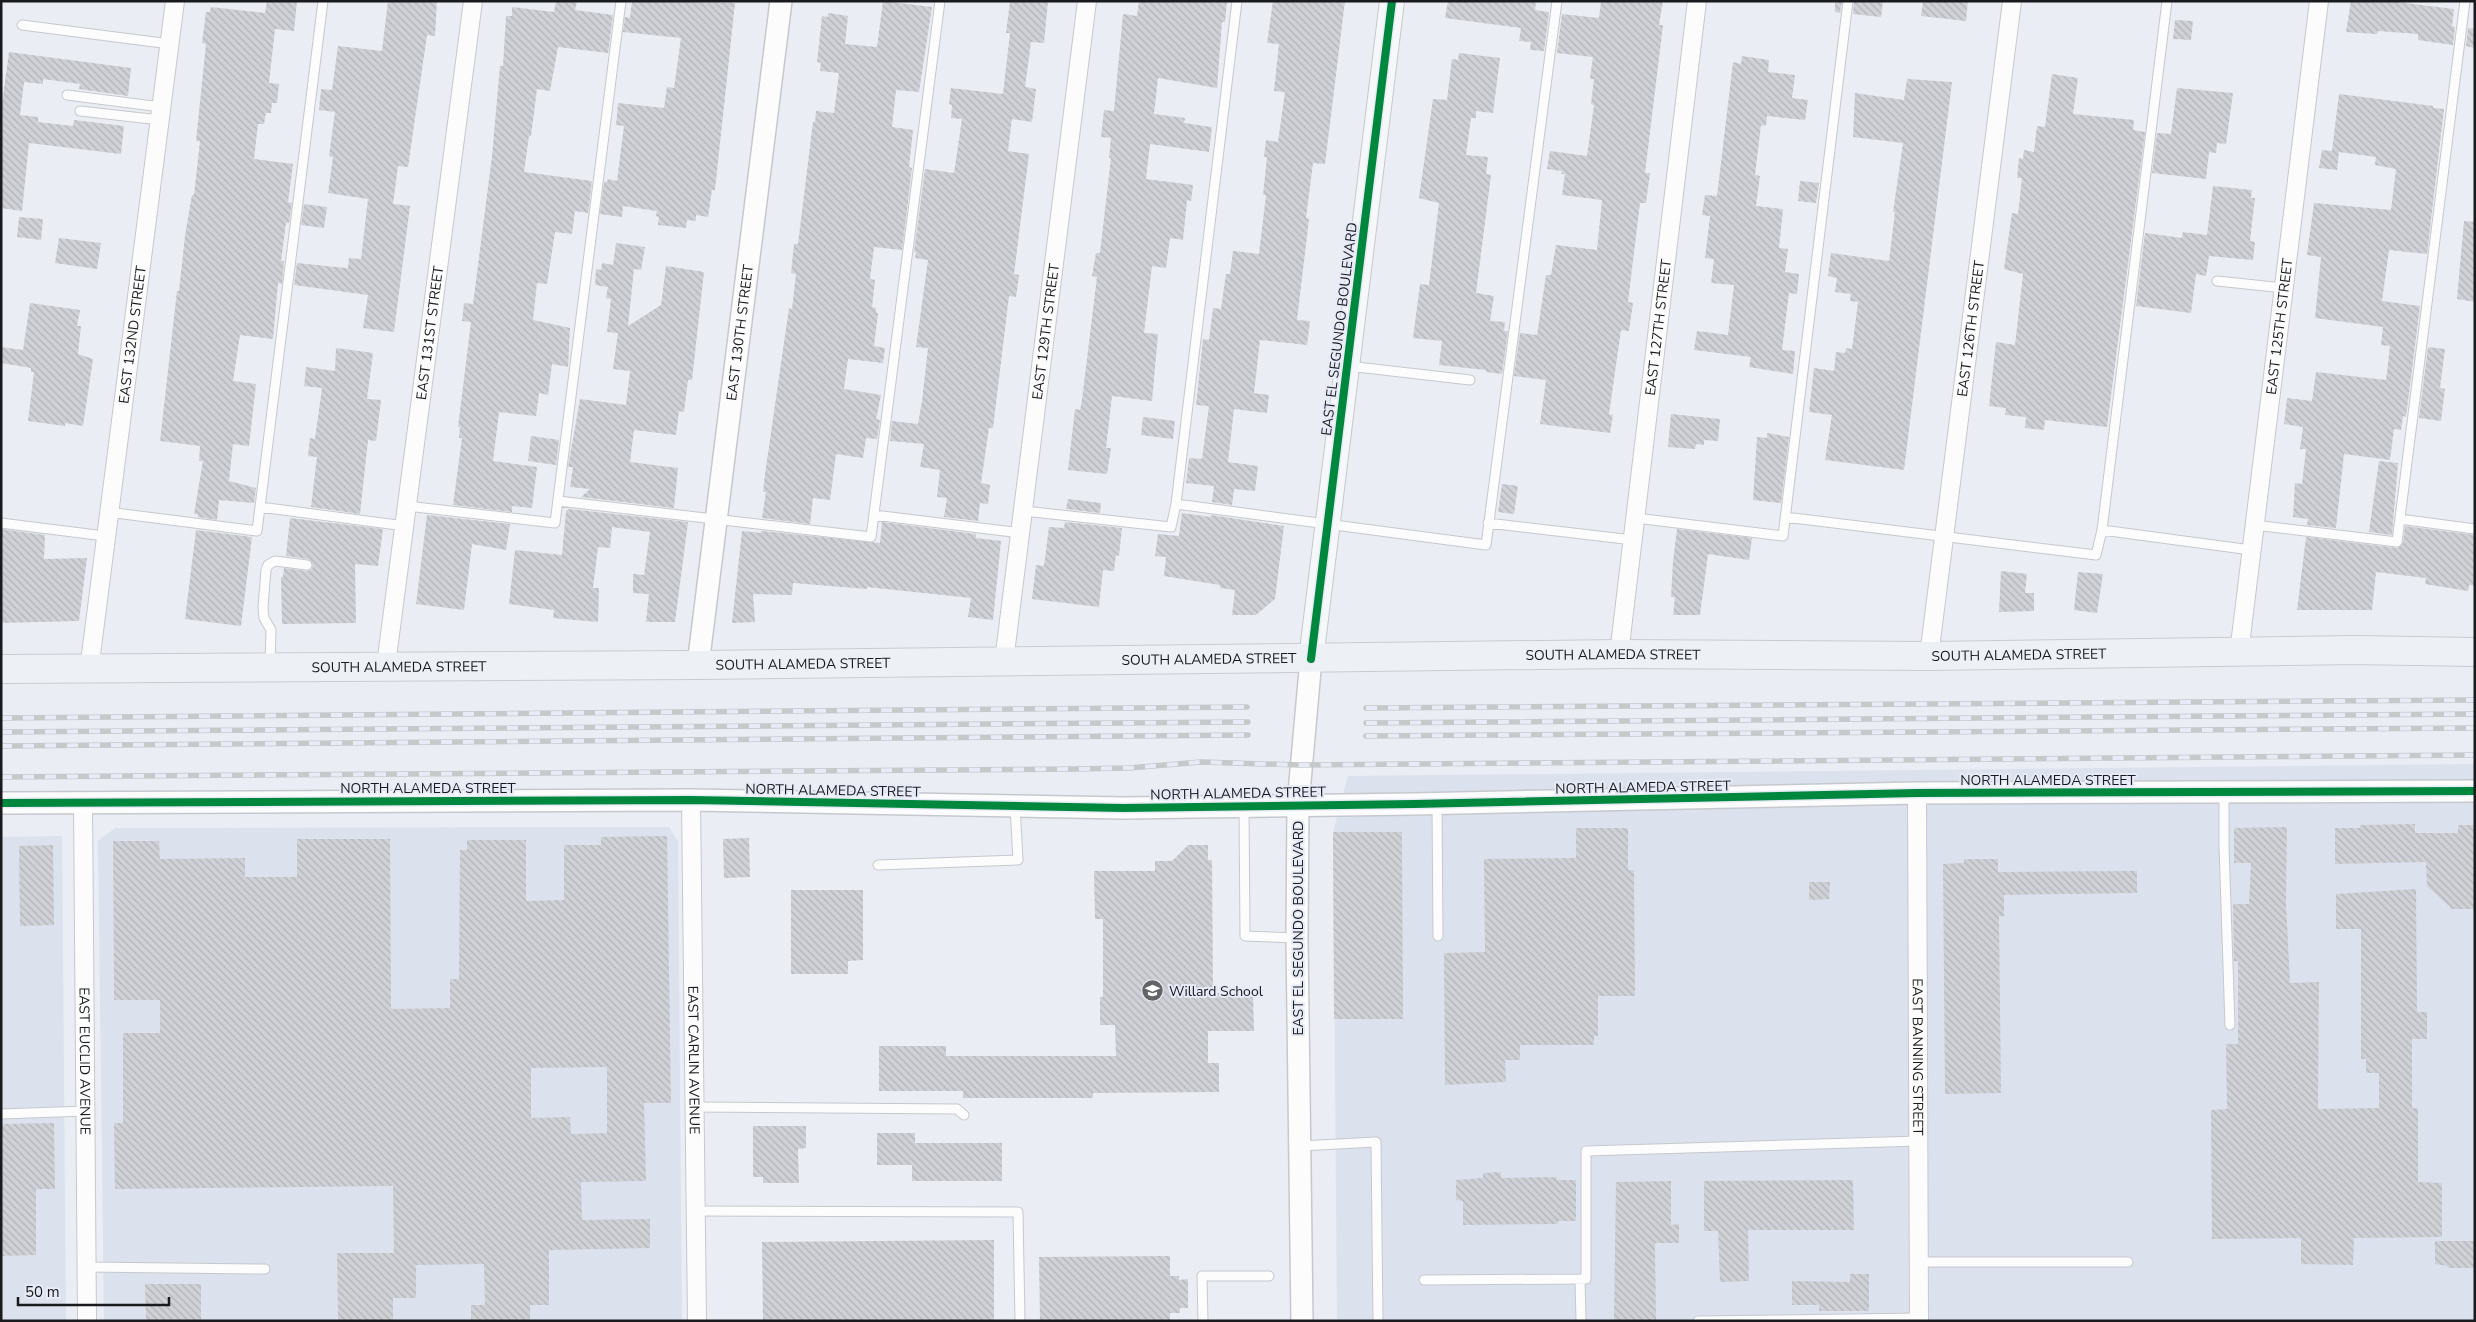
<svg xmlns="http://www.w3.org/2000/svg" width="2476" height="1322" font-family="'Nunito Sans',sans-serif">
	<style>
		.built { fill: #dce1ee }
		.building { fill: url(#building-back-hatch); fill-rule: evenodd }
		.lines { fill: none; stroke-linecap: round; stroke-linejoin: round }
		.service-casing { stroke: #c6c8cd; stroke-width: 11 }
		.minor-casing { stroke: #c6c8cd; stroke-width: 20 }
		.tertiary-casing { stroke: #c6c8cd; stroke-width: 24 }
		.secondary-casing { stroke: #c6c8cd; stroke-width: 26 }
		.primary-casing { stroke: #cacbce; stroke-width: 30 }
		.service { stroke: #fcfcfd; stroke-width: 9 }
		.minor { stroke: #fcfcfd; stroke-width: 18 }
		.tertiary { stroke: #fcfcfd; stroke-width: 21 }
		.secondary { stroke: #f5f7f9; stroke-width: 24 }
		.primary { stroke: #edf1f6; stroke-width: 28 }
		.rail-casing { stroke: #c6c8ca; stroke-width: 5.5 }
		.rail { stroke: #e7ebf7; stroke-width: 4; stroke-dasharray: 11; stroke-linecap: butt }
		.cycleway-casing { stroke: #e7ebf7; stroke-width: 11 }
		.cycleway { stroke: #00873e; stroke-width: 8 }
		.labels { text-anchor: middle; stroke-width: 4; stroke-linejoin: round; paint-order: stroke }
		.street-label { font-size: 14px; fill: #181a1d; stroke: #e7ebf7 }
		.poi-label { font-size: 14px; fill: #181a1d; stroke: #e7ebf7; text-anchor: start }
	</style>
	<defs>
		<pattern id="building-back-hatch" width="6" height="6" patternUnits="userSpaceOnUse" patternTransform="scale(1.25)"><rect width="6" height="6" fill="#d0d1d6"/><path d="M-1 5l2 2M0 0l6 6M5-1l2 2" fill="none" stroke="#b2b3b7"/></pattern>
	</defs>
	<rect width="100%" height="100%" fill="#eaedf4"/>
	<path class="built" d="M2475 764V1321H1337L1333 832 1348 776Z
		M669 827 678 841 682 1321H104L98 841 115 828Z
		M62 836 66 1321H1V837Z"/>
	<path class="building" d="M267 1H297L294 31 275 29 269 83 279 84 277 103H272L271 113H266L264 124H258L254 159 293 164 288 202 292 203 289 223H286L281 261H284L282 284 278 283 273 339 240 335 233 381 256 384 249 446 233 444 229 481 256 488 254 503 219 500 217 520 198 517V514H194L203 461H199L200 446 160 441 177 291H179L185 236 192 195H194L200 141H196L206 44 202 43 206 12H210L211 7 265 13Z
		M388 1H437L435 36 427 35 408 167 398 166 393 204 410 206 394 332 363 328 368 295 294 285 297 263 346 268H348L349 258 361 259 368 199 328 193 333 157 329 156 335 112 319 110 321 89 332 90 338 46 382 51Z
		M556 1H577L575 10 613 15 608 53 558 47 550 91 537 89 531 136H529L524 172 592 181 588 213 575 211 572 234 555 232 547 284 537 283 533 320 570 328 568 367 552 364 548 395 539 393 536 416 499 412 493 461 537 467 532 508 512 506V512L453 505 462 438H459L460 427H458L471 322 462 321 464 303 473 304 492 156 500 66H503L506 16H512V7L554 12Z
		M632 1 735 3 715 190H712L708 217 696 215V221L687 220 686 228 658 225 659 217 656 216 657 211 623 206 622 217 600 214 604 182H607L608 179 617 181 624 126 616 125 618 103 664 108 667 87 674 88 681 38 623 32 625 17 630 18Z
		M883 1 932 7 919 92 896 90 892 127 913 130 909 167 912 168 902 250 874 247 870 279 875 280 872 307 876 308V313H878L874 346 885 348 883 363 848 359 844 389 881 395 876 419 880 420 877 439 866 438 863 458 836 454 830 500 813 498 810 524 762 518 766 492H763L765 474 789 308 792 309 796 274 791 273 794 244H798L813 122H815L816 111 834 113 839 73 820 71 821 63 817 62 822 16 828 17V13L848 16 845 44 877 47Z
		M1010 1H1048L1044 43 1031 42 1025 87 1036 89 1032 122 1012 119 1008 151 1029 154 1014 274 1019 275 1016 297 1009 296 993 428H989L981 483 990 485 988 504 980 503 978 521 944 517 947 498 937 497 940 470 920 467 924 444 890 441 892 421 918 424 922 401 928 348 916 347 928 260 915 258 916 252H914L925 169 954 173 962 119 951 118 952 105 949 104 951 88 1003 94 1010 33H1006Z
		M1139 1H1227L1225 22H1222L1217 88 1158 78 1154 114 1185 118 1184 123 1212 127 1209 152 1150 144 1146 179 1193 185 1191 201 1187 200 1183 240 1170 238 1166 268 1152 266 1144 333 1158 334 1152 401 1112 396 1106 448H1111L1107 474 1068 470 1075 409 1080 410 1082 400 1097 277 1092 276 1096 253H1100L1111 158H1109L1111 138 1101 137 1104 110 1114 111 1123 14 1137 16Z
		M1273 1H1345L1325 164 1313 163 1306 218 1309 219 1297 320 1310 321 1307 345 1260 340 1254 393 1269 395 1267 413 1234 409 1228 462 1258 466 1255 491 1234 489 1232 505 1212 502 1214 486 1186 483 1189 458 1202 459 1209 406 1196 405 1203 339 1209 340 1213 308 1221 309 1226 274H1230L1233 251 1259 254 1266 195H1263L1267 157H1264L1266 140 1278 142 1285 92 1274 91 1279 44 1267 43Z
		M1448 1H1536L1535 10 1549 12 1544 51 1530 50 1531 42 1519 41 1521 28 1445 18Z
		M1601 1H1663L1659 25H1663L1645 173H1650L1646 203H1640L1628 302 1633 303 1629 331 1621 330 1609 414 1613 415 1610 433 1540 424 1546 380 1514 376 1520 333 1537 335 1546 275H1551L1556 245 1597 250 1602 200 1562 195 1565 174H1561L1562 171 1547 169 1550 151 1587 156 1594 105 1591 104 1594 79H1590L1593 57 1557 53 1562 14 1599 18Z
		M1835 1H1842L1840 13 1835 12Z
		M1854 1H1883L1881 17 1853 14Z
		M1923 1H1968L1966 21 1921 16Z
		M2351 1 2397 2 2454 9 2452 26 2455 27 2453 45 2418 40V34L2378 31 2377 34 2346 32Z
		M2175 20 2193 21 2191 40 2173 39Z
		M2468 28 2475 29V48L2466 46Z
		M9 52 131 68 128 96 79 89 80 84 43 79V84L24 82 20 115 38 117V122L73 126 74 120 124 126 121 154 29 143 22 211 1 208V111Z
		M1459 53 1500 58 1493 113 1476 111V118H1471L1466 155 1488 157 1486 174 1491 175 1476 293 1494 296 1490 321 1505 322 1504 331H1508L1502 374 1486 372V370L1439 365 1442 341 1413 338 1420 284 1429 285 1439 203 1419 198 1433 99 1447 100 1452 59 1458 60Z
		M1742 56 1769 60 1768 72 1795 75 1792 98 1808 100 1805 120 1767 116 1766 126 1761 125 1755 175 1760 176 1756 206 1783 209 1779 248 1788 249 1785 272 1799 274 1797 294 1789 293 1782 350 1795 351 1793 374 1749 367 1751 357 1694 350 1697 331 1728 335 1734 285 1711 283 1714 259 1705 258 1710 216 1702 215 1705 195 1717 196 1733 62 1741 64Z
		M2052 74 2078 78 2073 114 2134 120 2133 130 2145 132 2107 427 2045 420 2044 430 2025 428 2026 417 2005 415 2006 408 1989 406 1996 342 2015 345 2023 274 2004 269 2012 213 2018 214 2022 178H2017L2019 158 2023 159 2024 150 2034 152 2037 126 2045 127Z
		M1907 79 1952 82 1904 470 1825 460 1832 415 1809 412 1814 368 1834 371 1836 352 1845 353 1846 348 1852 349 1858 302 1850 301 1851 294 1835 292 1837 278 1828 276 1831 253 1889 261 1895 212H1893L1903 143 1853 137 1855 93 1904 100Z
		M2177 88 2233 93 2226 144 2217 143 2216 153 2209 152 2206 179 2152 173 2157 133 2171 134Z
		M2339 94 2433 106V108L2444 109 2427 254 2389 250 2382 301 2420 306 2406 417 2403 416 2401 430 2394 429 2390 460 2344 454 2336 528 2307 525 2308 519 2293 517 2295 483 2302 484 2306 449H2300L2303 427 2284 424 2287 398 2312 401 2316 372 2386 380 2390 346 2381 345 2383 327 2315 318 2321 257 2307 255 2314 203 2391 210 2396 169 2375 165 2376 157 2339 152 2337 170 2319 168 2322 150 2332 151Z
		M1800 181 1819 183 1816 203 1798 201Z
		M2213 186 2252 190 2251 198H2255L2250 241 2255 242 2253 260 2209 256 2206 276 2196 274 2191 313 2136 306 2145 233 2182 238 2183 232 2207 235Z
		M304 204 327 207 324 228 301 225Z
		M19 217 43 219 41 240 17 237Z
		M2464 221 2475 222V302L2457 299Z
		M59 238 101 243 97 269 55 263Z
		M616 243 645 247 641 270 634 269 628 326 661 305 666 266 704 272 692 380H688L684 412 679 411 676 435 634 430 630 462 678 468 674 508 581 497 590 489 570 487 573 467H568L580 399 626 405 630 371 613 369 618 333 607 332 611 299 606 298 608 287 595 285 596 269 601 270 602 263 613 265Z
		M30 303 80 310 77 326H81L78 354 93 359 83 426 65 423V426L28 421 34 372H31V368L1 363V347L23 350Z
		M2428 347 2445 349 2440 388 2445 389 2441 421 2419 418Z
		M336 348 373 353 367 399 381 400 376 441 368 440 360 514 311 507 317 457 308 456 310 438 315 439 322 388 304 386 306 367 335 371Z
		M1671 414 1720 419 1718 441 1704 440V445L1696 444 1695 449 1668 447Z
		M1143 417 1175 421 1173 439 1141 435Z
		M1767 433 1789 437 1781 503 1753 500 1757 437 1767 438Z
		M531 436 559 440 556 465 528 461Z
		M2379 461 2398 463 2392 535 2369 532Z
		M1502 484 1518 486 1514 514 1498 512Z
		M1068 499 1101 503 1100 513 1066 509Z
		M569 509 688 522 675 622H646L649 594 633 593V574L644 575 650 532 612 527 610 548 598 547 593 588H599L598 622 553 618 554 610 509 604 515 550 562 555 566 511Z
		M1182 513 1211 517V515L1284 526 1275 599 1256 615H1232L1235 590 1220 588V585L1164 576 1166 557 1155 556 1158 534 1179 536Z
		M427 515 510 524 506 550 472 544 464 610 416 604Z
		M290 518 383 529 378 566 355 564 356 623 282 624 281 577H283L284 568 307 571 312 569 313 565 308 559 286 556Z
		M882 522 976 534V538L1001 541 993 620 968 617 971 598 867 587V589L793 583 792 595 753 594 755 622 732 623 742 531 761 533V531L880 543Z
		M1065 522 1122 528 1119 556 1116 555 1114 571 1103 570 1099 607 1032 599 1036 565 1044 566 1049 527 1064 528Z
		M2405 526 2475 535V586L2469 585 2468 591 2425 584 2426 578 2376 572 2372 610H2297L2306 537 2397 548 2403 543Z
		M1 529 45 535 44 559 87 558 79 621 1 623Z
		M1677 529 1752 538 1749 560 1708 554 1700 615H1673L1675 597H1671L1673 562Z
		M196 530 252 537 241 626 185 619Z
		M2001 571 2027 574 2025 593H2034V611L1999 612Z
		M2078 572 2103 574 2097 613 2074 610Z
		M2415 824V833H2458V825H2475V909H2452L2427 886 2426 862 2335 864V828H2360V825Z
		M2287 827 2286 903 2290 983 2319 982 2318 1109 2379 1108V1073H2366V1059H2361V929H2336V894L2416 889 2417 1012H2427V1039H2412V1108H2418V1182L2442 1183V1237L2354 1238 2353 1265 2301 1264V1238L2212 1239 2211 1110 2227 1109 2226 1044H2238V961H2234L2233 904H2249L2251 863H2234V828Z
		M1576 828H1628V870H1634L1635 996H1598V1036H1594V1045H1520V1060H1505L1506 1082 1445 1085 1444 953 1485 952 1484 859 1576 858Z
		M1333 832H1402L1403 1019H1334Z
		M667 836 671 1103H644L646 1181 581 1182 582 1220 650 1219V1248L549 1250V1305H530V1321H471V1305H485L484 1264 416 1265V1298H393V1320L338 1321 337 1253H394L393 1186 115 1189 114 1123H123V1033H160V1000H114L113 841H159L160 859 245 858V877H297V839H390L391 1009 450 1008V979H459L460 850H467V840H526V901L564 900V845H601V837ZM607 1067V1133L571 1134 570 1117 531 1118V1068Z
		M749 838 750 877 724 878 723 839Z
		M53 845 54 925 20 926 19 846Z
		M1188 845H1208V860H1212L1213 993H1253L1254 1031H1208V1063H1219V1092L1093 1093V1098H963V1091H879V1046H946V1056H1116L1115 1025H1100V997H1103V919H1095L1094 871H1155V861H1172Z
		M1964 859H1998V872L2137 871V893L2004 895V916H1999L2001 1093 1945 1094 1943 864 1964 863Z
		M1809 882H1830L1829 899 1809 900Z
		M791 890H863V960L848 961V974H791Z
		M54 1123 55 1189H36V1255L1 1256V1124Z
		M753 1126H806V1148L798 1149 799 1183H763V1177H753Z
		M877 1133H915V1143H1002V1181H912V1165H877Z
		M1501 1172V1178L1557 1177V1180H1576V1221H1558V1224L1463 1225V1201L1456 1200V1180L1483 1178V1173Z
		M1853 1180 1854 1230H1748L1749 1281 1720 1282 1718 1231H1704V1181Z
		M1671 1181V1225L1679 1224V1243H1655L1656 1321H1614L1616 1182Z
		M994 1240V1321H763L762 1242Z
		M2435 1241H2475V1268H2448V1266L2435 1264Z
		M1170 1256V1276H1179V1280L1188 1279V1308H1180V1313H1170V1321H1040L1039 1257Z
		M1850 1274H1869V1311H1819V1305H1792V1281L1850 1282Z
		M145 1284H201V1321H146Z"/>
	<g class="lines">
		<defs>
			<path id="service" d="M22 25 170 44
				M67 95 161 107
				M80 111 160 120
				M2217 281 2284 288
				M1348 366 1470 380
				M558 501 871 537 940 1
				M1176 504 1486 545 1557 1
				M407 506 555 523 621 1
				M260 507 405 526
				M1024 511 1171 527 1176 504 1237 1
				M108 512 257 531 323 1
				M874 515 1021 533
				M1785 517 2096 555 2102 530 2167 1
				M1636 518 1783 536 1848 1
				M2400 519 2475 529
				M1 523 105 536
				M1488 523 1633 540
				M2254 525 2397 542 2465 1
				M2102 530 2251 550
				M270 664 271 630 264 618 263 607 266 570 268 565 275 561 307 565
				M2224 793V846L2230 1025
				M1437 804 1438 936
				M1244 807 1245 936 1297 938
				M878 865 1018 860 1015 806
				M694 1107 957 1109 964 1115
				M1 1114 86 1111
				M1300 1146 1376 1142 1378 1321
				M696 1211 1018 1212 1020 1321
				M1919 1262H2128
				M87 1267 265 1269
				M1580 1279 1581 1321
				M1424 1280 1586 1279V1151L1918 1141
				M1203 1321 1202 1276H1269
				M1698 1321 1919 1318"/>
			<g id="minor">
				<path id="s1" d="M2239 653 2319 1"/>
				<path id="s2" d="M1619 654 1697 1"/>
				<path id="s3" d="M1929 656 2012 1"/>
				<path id="s4" d="M1004 661 1087 1"/>
				<path id="s5" d="M386 665 473 1"/>
				<path id="s6" d="M89 670 175 1"/>
				<path id="s7" d="M1917 793 1919 1321"/>
				<path id="s8" d="M691 800 697 1321"/>
				<path id="s9" d="M83 802 87 1321"/>
			</g>
			<g id="tertiary">
				<path id="s10" d="M698 665 781 1"/>
				<path d="M1 803 691 800 1123 808 1414 804 1917 793 2475 791"/>
				<path d="M1302 1321 1297 938 1298 804 1311 659"/>
			</g>
			<path id="secondary" d="M1311 659 1392 1"/>
			<g id="primary">
				<path id="s11" d="M1 669 698 665 1619 654 1929 656 2355 650 2475 652"/>
			</g>
		</defs>
		<use href="#service" class="service-casing"/>
		<use href="#minor" class="minor-casing"/>
		<use href="#tertiary" class="tertiary-casing"/>
		<use href="#secondary" class="secondary-casing"/>
		<use href="#primary" class="primary-casing"/>
		<use href="#service" class="service"/>
		<use href="#minor" class="minor"/>
		<use href="#tertiary" class="tertiary"/>
		<use href="#secondary" class="secondary"/>
		<use href="#primary" class="primary"/>
		<defs>
			<path id="rail" d="M1366 708 2475 700
				M1 718 1247 707
				M1366 723 2475 714
				M1 732 1248 722
				M1366 736 2475 728
				M1 746 1248 735
				M1 777 1075 769 1129 768 1201 762 1300 765 2475 755"/>
		</defs>
		<use href="#rail" class="rail-casing"/>
		<use href="#rail" class="rail"/>
		<defs>
			<path id="cycleway" d="M1311 659 1392 1
				M1 803 691 800 1123 808 1414 804 1917 793 2475 791"/>
		</defs>
		<use href="#cycleway" class="cycleway-casing"/>
		<use href="#cycleway" class="cycleway"/>
	</g>
	<defs>
		<symbol id="school-disc" viewBox="-11 -11 22 22"><circle r="9.5" fill="#626468" stroke="#e7ebf7"/><path d="M0-5L7-2L0 1L-7-2ZM-4 1L0 2.5L4 1V4Q0 6-4 4Z" fill="#fff"/></symbol>
	</defs>
	<g fill-rule="evenodd">
		<use href="#school-disc" x="1140" y="978" width="25" height="25"/>
	</g>
	<g class="labels">
		<g class="street-label">
			<text dy="5" stroke="none"><textPath href="#s1" startOffset="329">EAST 125TH STREET</textPath></text>
			<text dy="5" stroke="none"><textPath href="#s2" startOffset="329">EAST 127TH STREET</textPath></text>
			<text transform="translate(1339 329) rotate(-83)" y="5">EAST EL SEGUNDO BOULEVARD</text>
			<text dy="5" stroke="none"><textPath href="#s3" startOffset="330">EAST 126TH STREET</textPath></text>
			<text dy="5" stroke="none"><textPath href="#s4" startOffset="332">EAST 129TH STREET</textPath></text>
			<text dy="5" stroke="none"><textPath href="#s5" startOffset="335">EAST 131ST STREET</textPath></text>
			<text dy="5" stroke="none"><textPath href="#s10" startOffset="335">EAST 130TH STREET</textPath></text>
			<text dy="5" stroke="none"><textPath href="#s6" startOffset="338">EAST 132ND STREET</textPath></text>
			<text dy="5" stroke="none"><textPath href="#s11" startOffset="1612">SOUTH ALAMEDA STREET</textPath></text>
			<text dy="5" stroke="none"><textPath href="#s11" startOffset="2018">SOUTH ALAMEDA STREET</textPath></text>
			<text dy="5" stroke="none"><textPath href="#s11" startOffset="1208">SOUTH ALAMEDA STREET</textPath></text>
			<text dy="5" stroke="none"><textPath href="#s11" startOffset="802">SOUTH ALAMEDA STREET</textPath></text>
			<text dy="5" stroke="none"><textPath href="#s11" startOffset="398">SOUTH ALAMEDA STREET</textPath></text>
			<text x="2048" y="785">NORTH ALAMEDA STREET</text>
			<text transform="translate(1643 787) rotate(-1)" y="5">NORTH ALAMEDA STREET</text>
			<text x="428" y="793">NORTH ALAMEDA STREET</text>
			<text transform="translate(833 790) rotate(1)" y="5">NORTH ALAMEDA STREET</text>
			<text transform="translate(1238 793) rotate(-1)" y="5">NORTH ALAMEDA STREET</text>
			<text transform="translate(1298 928) rotate(-90)" y="5">EAST EL SEGUNDO BOULEVARD</text>
			<text dy="5" stroke="none"><textPath href="#s7" startOffset="264">EAST BANNING STREET</textPath></text>
			<text dy="5" stroke="none"><textPath href="#s9" startOffset="259">EAST EUCLID AVENUE</textPath></text>
			<text dy="5" stroke="none"><textPath href="#s8" startOffset="260">EAST CARLIN AVENUE</textPath></text>
		</g>
		<g class="poi-label">
			<text x="1169" y="996">Willard School</text>
		</g>
	</g>
	<rect width="2476" height="1322" fill="none" stroke="#181a1d" stroke-width="5"/>
	<path d="M18 1297v8h151v-8" fill="none" stroke="#181a1d" stroke-width="2.5"/>
	<text x="25" y="1297" font-size="15" fill="#181a1d" stroke="#e7ebf7" stroke-width="4" paint-order="stroke">50 m</text>
</svg>
